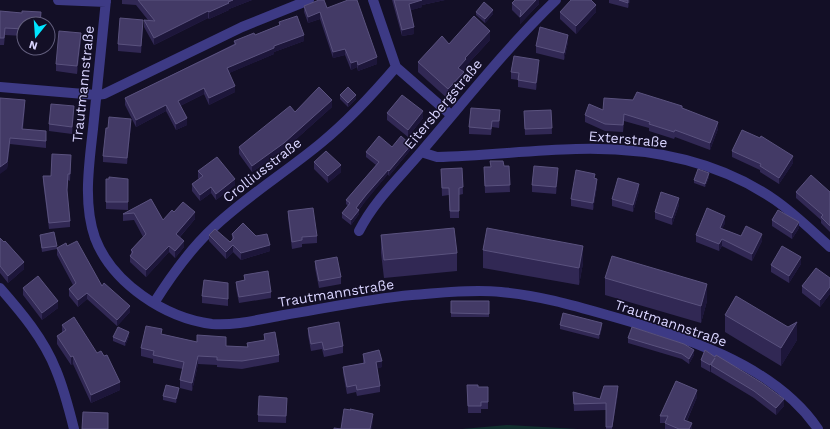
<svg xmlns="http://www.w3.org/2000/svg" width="830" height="429" font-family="'Work Sans',sans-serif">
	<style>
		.green { fill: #12302f }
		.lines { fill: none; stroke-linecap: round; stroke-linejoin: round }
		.street { stroke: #3d3a85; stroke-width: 10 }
		.wall { fill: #312854 }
		.shaded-wall { fill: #1d163a }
		.building { fill: #433a66; stroke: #5a527e }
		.labels { text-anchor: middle; stroke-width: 3; stroke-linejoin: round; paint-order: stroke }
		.street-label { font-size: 14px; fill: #d9d4ff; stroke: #130f26 }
	</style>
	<rect width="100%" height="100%" fill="#130f26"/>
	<path class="green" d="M507 425 578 429H462Z"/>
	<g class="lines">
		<path class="street" d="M58 0 106 2
			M106 0C102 43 97 86 93 129 89 165 83 204 95 238 112 283 165 318 212 324 235 326 261 319 284 315 326 308 369 299 412 295 441 293 472 289 501 292 537 295 572 305 607 315 681 336 773 363 818 429
			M373 0 396 67 451 115
			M0 87 96 95 104 94 242 27 309 0
			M421 152 437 157C484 156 530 150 576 149 646 147 717 160 775 200 795 214 812 231 830 247
			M359 231C374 201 399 178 421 152 465 101 507 47 556 0
			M0 288C21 312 44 339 56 370 64 389 69 409 74 429
			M154 303C171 276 190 249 214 227 247 196 286 172 321 143 349 120 373 94 396 67"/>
	</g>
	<path class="wall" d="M122 0H252L229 9V10L209 19 208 18 154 45 144 27V20H148L136 5 122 4Z
		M392 0H445L422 5V7L411 10 414 34 402 36Z
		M539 0V4L520 24V18L512 10V3Z
		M609 0H630L628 8 609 3Z
		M304 6 327 8 377 64 358 71 357 67 351 70 345 55 333 58 320 19 308 23 304 12Z
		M0 11 22 13 24 24V36L5 35 4 45H0Z
		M476 12 493 14 485 23 476 15Z
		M560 12H596L576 34 560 19Z
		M279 22 304 41 274 52V54L229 73 235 92 209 105 204 94 180 106 187 125 176 130 166 111 136 127 125 105V98L234 44V41L255 35 279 25Z
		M143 27 141 53 118 51V44Z
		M81 40 77 74 56 71V64Z
		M490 40 466 66V68L463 72 464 82 448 99 418 72V62L449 44Z
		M568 42 564 60 536 53V46Z
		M539 67 536 90 518 87V80L511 79V72Z
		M340 95 356 99 348 107 340 99Z
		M0 98 25 106 23 129 46 137V148L10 144 7 169Z
		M332 107 284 150 252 172 239 154V147L295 112Z
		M682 108 718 129 710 150 675 137 674 139 649 131V128L624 121 623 132 605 131 585 122V115L603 110Z
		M551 110 552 134 525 135 524 111Z
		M74 113 72 134 49 131V124Z
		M387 113 423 118 408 137 387 120Z
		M500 116 499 128 492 127 491 135 469 134V127Z
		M131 125 127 164 103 162V156L108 128Z
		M392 147 411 149 389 176 388 174 366 200 359 210V214L351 225 342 218V213L348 206 346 204V200L376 165 366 157V152Z
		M732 151 793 163 779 184 760 172V170L732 157Z
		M71 161 70 181 68 180 67 193 70 221V227L49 229 43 182V176H51Z
		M314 162 341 172 328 183 314 169Z
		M509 166 510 192 485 193 484 167Z
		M462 168 463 194 459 195V218H450L449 195 442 196 441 169Z
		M198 171 235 185 216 200 211 193 200 201 192 191V184L199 179 198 178Z
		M558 175 556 194 532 192V185Z
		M709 177 705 187 694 183V180Z
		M595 178 597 186 593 210 571 206V199Z
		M106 179H128V210L106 209Z
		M639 191 633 212 612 206V199Z
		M796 192H830V232L821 223V220L796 198Z
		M151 199 163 220 174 212 195 219 180 237 184 247 175 258 169 252 146 277 130 262V256L131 254V250L143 237 134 220 123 221V214Z
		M679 205 672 225 655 219V212Z
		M288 211 317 236V243L302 244V247L292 249 288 218Z
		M772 220 799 228 792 239 772 226Z
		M725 223 722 229 741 236 762 241 752 261 722 246 719 251 696 242V235Z
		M232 234 270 251 241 260 233 252 226 259 209 241V235L230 242 232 240Z
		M40 235 57 246V248L67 246 102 286 130 312 117 326 87 299 78 307 69 296V289L73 285 57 255V249L42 252 40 238Z
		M381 235 457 253V271L384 278 381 253Z
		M0 238 24 269 8 283 0 273Z
		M483 250 583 263 579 285 483 268Z
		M315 261 341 277V284L319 288 315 268Z
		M801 264 789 283 771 272V265Z
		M244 275 271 292V298L239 303 236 288V282L244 280Z
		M605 278 707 301 701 323 605 295Z
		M830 278V294L820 307 802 293V286Z
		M228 283V306L202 303V296Z
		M23 288 58 308 42 320 23 295Z
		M451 301H489V317H451Z
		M725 315 788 327 797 340 781 366 725 332Z
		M62 325 120 390 91 403 73 364 71 365 57 344V336L62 333Z
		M560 325 602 327 599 339 560 329Z
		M308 328 343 346V353L324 357 322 349 311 351 308 335Z
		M162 334 197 342 226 346 247 347V343L264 340V334L279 355V362L242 369 217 367V365L198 364 192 391 180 388V380L183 369 153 363V359L141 356V348Z
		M129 336 125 346 113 341V337Z
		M628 338 694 355 689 364 682 359 628 343Z
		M705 350 784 406 776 415 754 398 711 372V371L710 372 701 367V360Z
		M363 354 382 367 377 368 380 386V392L357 396 356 392 347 394 343 373V367L363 363Z
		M467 385 478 387H488V409H481V413H468Z
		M179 391 176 403 163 400V396Z
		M573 392 600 399 618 393 612 429H606V410L574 411Z
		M697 397 687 421 692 429H665V423H660V416Z
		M287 398 286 423 258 422V415Z"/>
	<path class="shaded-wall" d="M233 0H252L229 9V10L209 19V12Z
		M422 0H445L422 5V7L409 11V4Z
		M536 0H539V4L520 24V17Z
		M628 0H630L628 8Z
		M596 5V12L576 34V26Z
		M493 10V14L485 23V19Z
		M208 11V18L154 45V38Z
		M320 12V19L308 23V17Z
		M143 20V27L141 53V46Z
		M414 27V34L402 36V30Z
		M490 31V40L466 66V68L458 77V68L465 58Z
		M81 33V40L77 74V66Z
		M304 35V41L274 52V54L227 74V68L274 46Z
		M568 35V42L564 60V53Z
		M345 49V55L333 58V52Z
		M377 57V64L358 71V65Z
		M539 60V67L536 90V83Z
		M357 61V67L351 70V63Z
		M464 72V82L448 99V89Z
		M235 86V92L209 105V98Z
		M204 88V94L178 107V101Z
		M356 95V99L348 107V103Z
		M25 100V106L22 135V129Z
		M332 100V107L284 150 252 172V166Z
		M166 105V111L136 127V120Z
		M74 106V113L72 134V127Z
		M423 111V118L408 137V130Z
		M187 118V125L176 130V124Z
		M131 119V125L127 164V158Z
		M718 122V129L710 150V143Z
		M10 138V144L7 169 0 174V167Z
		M411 145V149L389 176V171Z
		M793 156V163L779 184V178Z
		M341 165V172L328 183V176Z
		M558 168V175L556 194V187Z
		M388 170V174L356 213V208Z
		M709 173V177L705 187V184Z
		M235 179V185L216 200V194Z
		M597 179V186L593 210V203Z
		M639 184V191L633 212V205Z
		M211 187V193L200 201V195Z
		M679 198V205L672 225V218Z
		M359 210V214L351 225V220Z
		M195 212V219L176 241V234Z
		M725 216V223L720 235V228Z
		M799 222V228L792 239V233Z
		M762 234V241L752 261V254Z
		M722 239V246L719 251V244Z
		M184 241V247L175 258V251Z
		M233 245V252L226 259V252Z
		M270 245V251L241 260V253Z
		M169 246V252L146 277V270Z
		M583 246V263L579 285V268Z
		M801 257V264L789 283V276Z
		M24 262V269L8 283V276Z
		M707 284V301L701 323V306Z
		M830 287V294L820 307V300Z
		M87 293V299L78 307V300Z
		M58 301V308L42 320V313Z
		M130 306V312L117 326V320Z
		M797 322V340L781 366V348Z
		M602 323V327L599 339V335Z
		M129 332V336L125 346V342Z
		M694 350V355L689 364V359Z
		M73 356V364L71 365V357Z
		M198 356V364L192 391V383Z
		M715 358 711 365V371L710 372V365Z
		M382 361V367L376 369V362Z
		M120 382V390L91 403V395Z
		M618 386V393L612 429Z
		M179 388V391L176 403V399Z
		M697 390V397L684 427V420Z
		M784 399V406L776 415V408Z
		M373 414V421L372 429H370Z
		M692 423V429H689Z"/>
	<path class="building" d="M138 0H233L228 2 229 3 209 12 208 11 154 38 144 20 155 21Z
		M319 0H324L327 8 348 0H357L377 57 358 65 357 61 351 63 345 49 333 52 320 12 308 17 304 6Z
		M394 0H422L409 4 414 27 402 30Z
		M515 0H536L520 17 521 11 512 3Z
		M571 0H591L596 5 576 26 560 12Z
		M619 0H628V3Z
		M484 2 493 10 485 19 476 12Z
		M0 11 22 13V11L41 12 40 24H24V29L5 28 4 38H0Z
		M297 16 304 35 274 46V48L227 68 235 86 209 98 204 88 178 101 187 118 176 124 166 105 136 120 125 98 236 44 234 41 254 33 255 35 280 25 279 22Z
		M474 16 490 31 465 58 466 59 458 68 464 72 448 89 418 62 442 36 449 44Z
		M120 18 143 20 141 46 118 44Z
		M540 27 568 35 564 53 536 46Z
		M59 31 81 33 77 66 56 64Z
		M514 56 539 60 536 83 518 80 519 73 511 72Z
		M319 87 332 100 284 143 252 166 239 147 290 106 295 112Z
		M348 87 356 95 348 103 340 95Z
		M637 92 682 106V108L718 122 710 143 675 130 674 132 649 124 650 122 624 114 623 125 605 124 585 115 589 104 603 110 604 98 633 100Z
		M402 95 423 111 408 130 387 113Z
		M0 98 25 100 22 129 46 131V141L10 138 7 162 0 167Z
		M51 104 74 106 72 127 49 124Z
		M471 108 500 110 499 121H492L491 129 469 127Z
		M551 110 552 128 525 129 524 111Z
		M109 117 131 119 127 158 103 156 106 128H108Z
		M742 130 760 138 761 136 793 156 779 178 760 166 761 164 732 151Z
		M379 136 392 147 401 136 411 145 389 171 388 170 366 195 356 208 359 210 351 220 342 213 350 203 346 200 379 162 366 152Z
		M326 151 341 165 328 176 314 162Z
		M52 154 71 155 70 174H68L67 190 70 221 49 223 43 176H51Z
		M217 157 235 179 216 194 211 187 200 195 192 184 203 176 198 171Z
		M490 161H503L504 166H509L510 185 485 186 484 167H491Z
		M534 166 558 168 556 187 532 185Z
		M462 168 463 187 459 188V211H450L449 188H442L441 169Z
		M698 169 709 173 705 184 694 180Z
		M576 170 595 174 594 178 597 179 593 203 571 199Z
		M811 175 830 192V226L821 217 823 215 796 192Z
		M109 177 128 179V202H106V179H109Z
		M618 178 639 184 633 205 612 199Z
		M661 192 679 198 672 218 655 212Z
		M151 199 163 220 172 210 174 212 183 202 195 212 176 234 184 241 175 251 169 246 146 270 130 256 133 252 131 250 146 234 134 213 123 214Z
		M313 208 317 236 302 237V240L292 242 288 211Z
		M707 208 725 216 720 228 741 236 746 226 762 234 752 254 722 239 719 244 696 235Z
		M778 210 799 222 792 233 772 220Z
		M243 223 256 236 267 234 270 245 241 253 233 245 226 252 209 235 215 229 230 242 234 238 232 234Z
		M454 228 457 253 384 260 381 235Z
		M487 228 583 246 579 268 483 250Z
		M54 232 57 246 42 248 40 235Z
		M0 238 4 242 5 241 24 262 8 276 0 266Z
		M77 241 102 286 104 283 130 306 117 320 87 293 78 300 69 289 76 283 57 248 66 243 67 246Z
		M782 246 801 257 789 276 771 265Z
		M612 256 707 284 701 306 605 278Z
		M337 257 341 277 319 281 315 261Z
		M816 268 830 278V287L820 300 802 286Z
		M268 271 271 292 239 297 236 282 245 280 244 275Z
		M38 276 58 301 42 313 23 288Z
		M204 280 228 283V299L202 296Z
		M736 296 788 327 797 322 781 348 725 315Z
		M451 301H489V314L451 313Z
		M563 313 602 323 599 335 560 325Z
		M74 317 97 353 101 351 104 356 107 355 120 382 91 395 73 356 71 357 57 336 66 330 62 325Z
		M339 322 343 346 324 350 322 342 311 344 308 328Z
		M146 326 162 329 161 334 197 342V335L226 337V346L248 347 247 343 265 340 264 334 275 332 279 355 242 361 217 360V357L198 356 192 383 180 380 184 362 153 355 154 351 141 348Z
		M118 327 129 332 125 342 113 337Z
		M632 327 684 344 694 350 689 359 682 354 628 338Z
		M379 350 382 361 376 362 380 386 357 390 356 385 347 387 343 367 365 363 363 354Z
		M705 350 715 357 716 355 762 383 784 399 776 408 754 391 711 365 715 358 710 365 701 360Z
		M676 381 697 390 684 420 692 423 689 429H679L665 423 668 416H660Z
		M166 385 179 388 176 399 163 396Z
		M467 385H478V387H488V402H481V406H468Z
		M604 386H618L612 427H606V403L574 404 573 392 600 399Z
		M259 396 287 398 286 416 258 415Z
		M344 409 351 410 350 409 373 414 370 429H334V428L341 429Z
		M83 412 108 413V429H82Z"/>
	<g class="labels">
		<g class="street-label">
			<text transform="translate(83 84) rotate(-84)" y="5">Trautmannstraße</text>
			<text transform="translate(443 104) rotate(-50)" y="5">Eitersbergstraße</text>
			<text transform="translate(628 139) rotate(5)" y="5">Exterstraße</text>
			<text transform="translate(262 170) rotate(-38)" y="5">Crolliusstraße</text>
			<text transform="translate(336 293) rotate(-9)" y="5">Trautmannstraße</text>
			<text transform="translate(671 323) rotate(19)" y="5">Trautmannstraße</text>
		</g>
	</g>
	<g transform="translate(36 36) rotate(197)"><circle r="19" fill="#130f26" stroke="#625e7d"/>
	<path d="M0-3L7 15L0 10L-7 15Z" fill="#00e5ff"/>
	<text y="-6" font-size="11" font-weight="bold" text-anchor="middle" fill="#d9d4ff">N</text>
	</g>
</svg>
